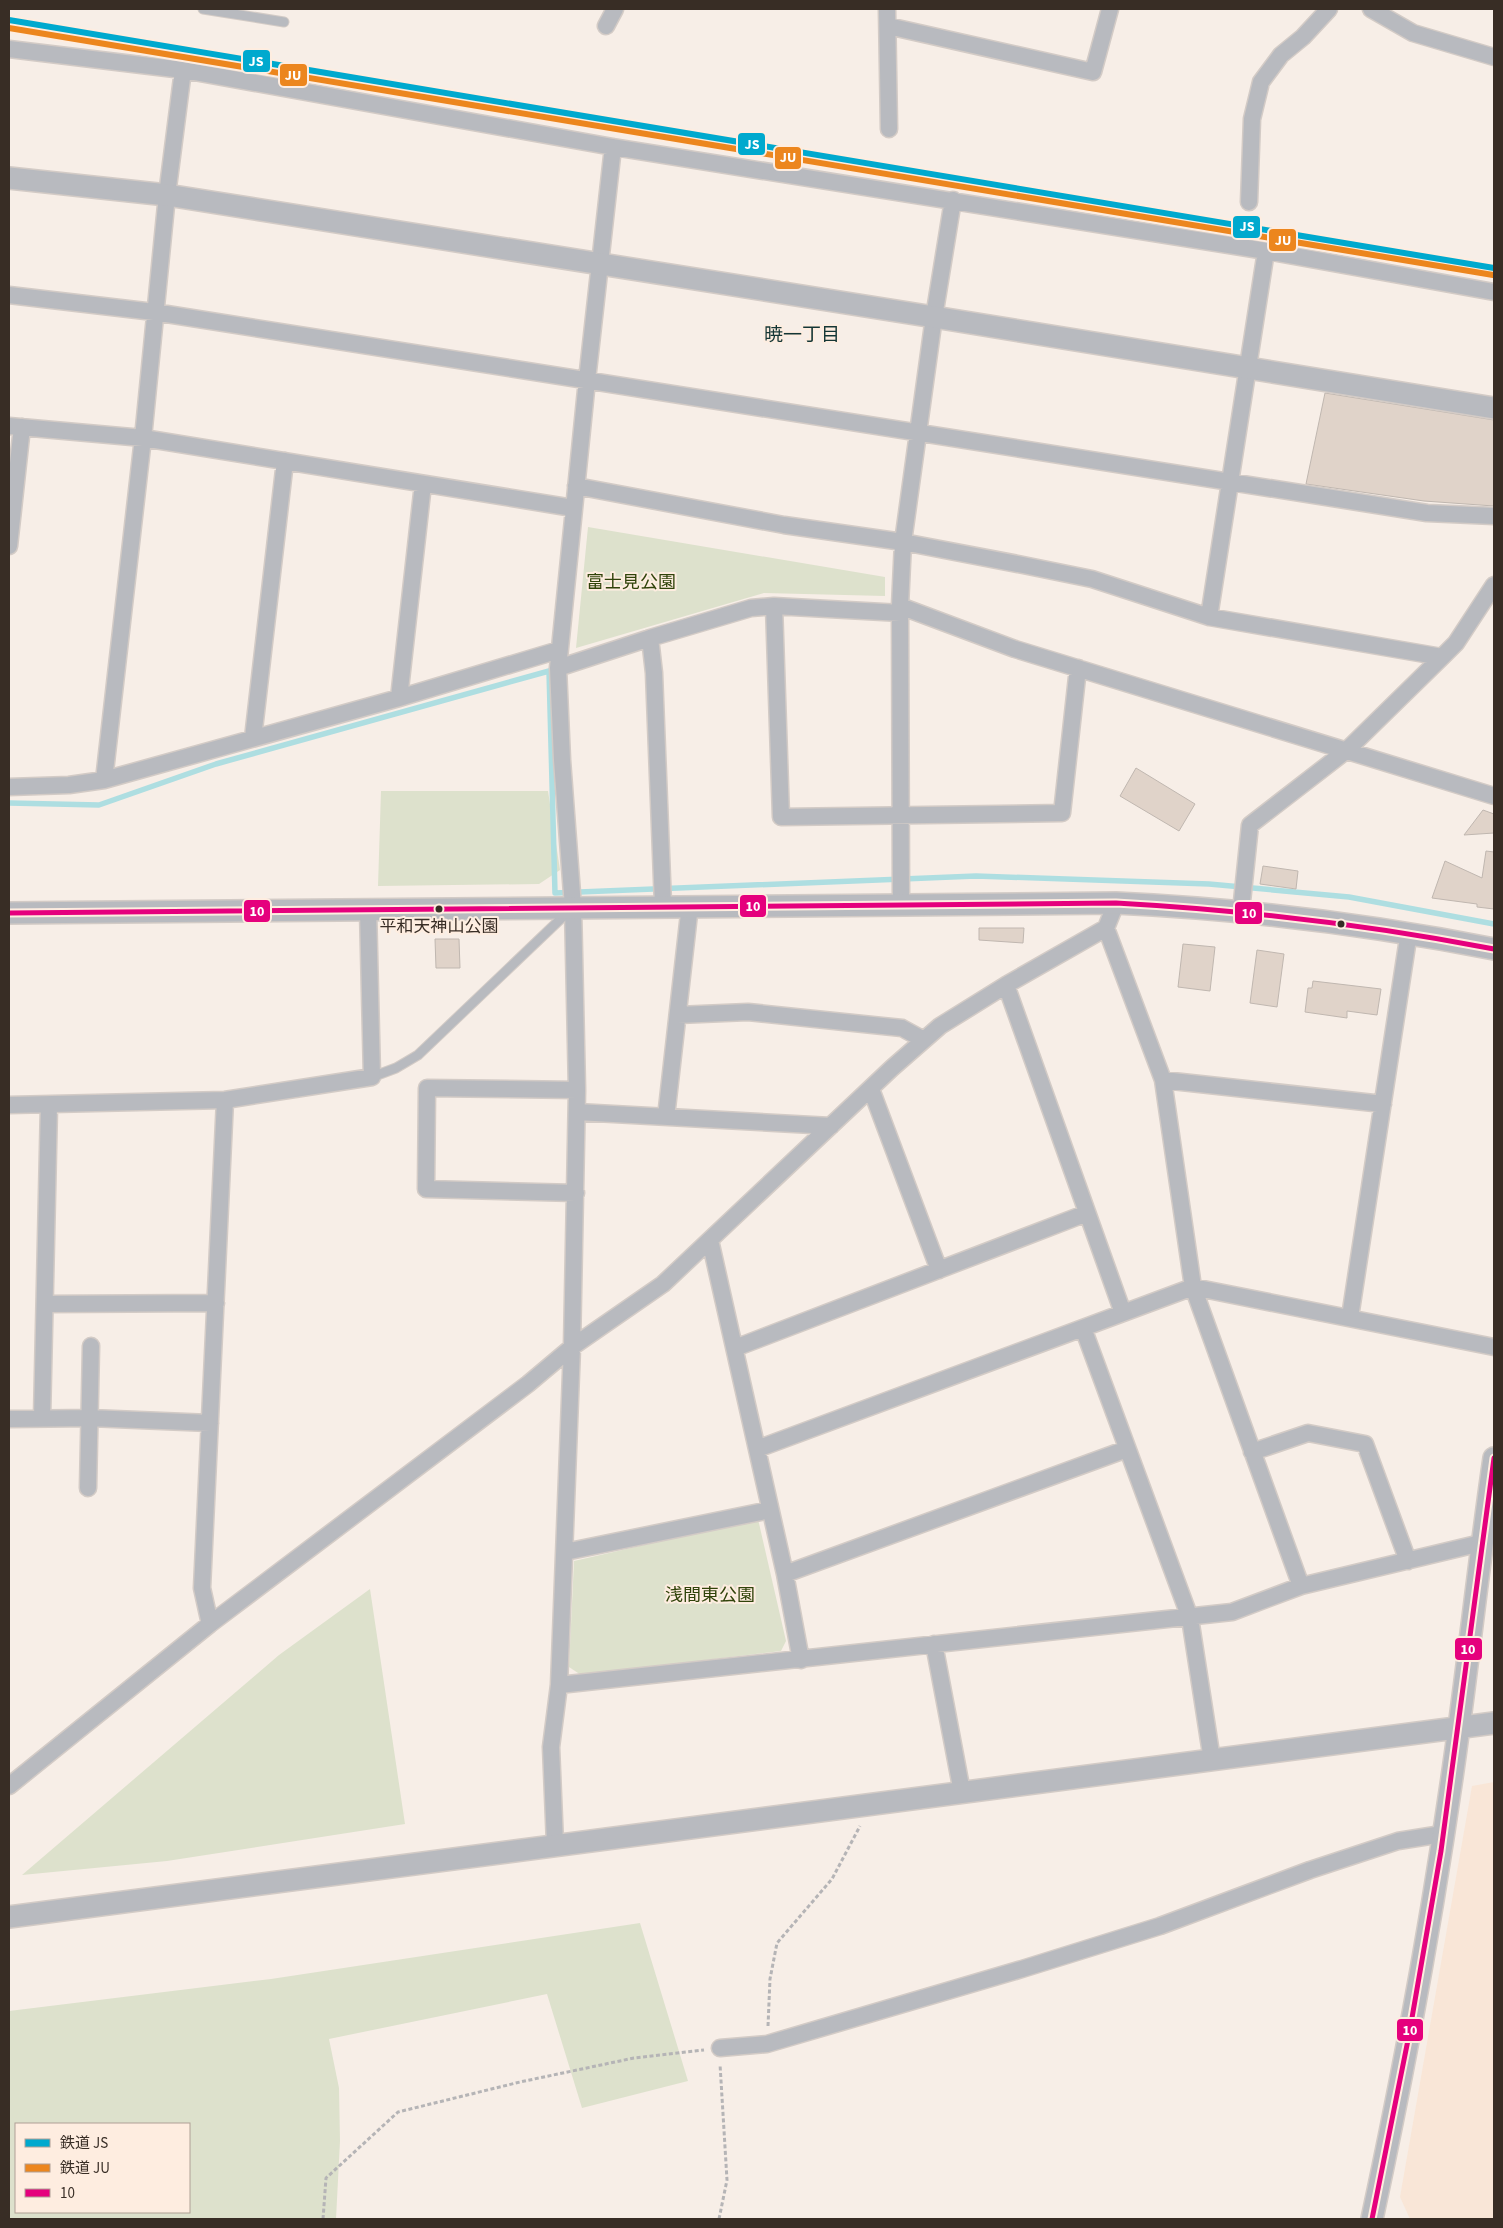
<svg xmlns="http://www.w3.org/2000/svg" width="1503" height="2228" font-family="'Source Sans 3','Noto Sans JP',sans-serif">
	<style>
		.built { fill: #f9e6d7 }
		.green { fill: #dde1cc; fill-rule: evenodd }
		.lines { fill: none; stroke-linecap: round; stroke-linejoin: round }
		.stream { stroke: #aedee1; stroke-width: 5.5 }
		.building { fill: #e0d3c9; stroke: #c0b7b0 }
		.service-casing { stroke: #d3cbc6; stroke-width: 11 }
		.minor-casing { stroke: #d3cbc6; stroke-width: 19 }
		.tertiary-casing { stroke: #d3cbc6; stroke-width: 24 }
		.path { stroke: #b5b4b6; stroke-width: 3; stroke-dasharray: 4 2.5; stroke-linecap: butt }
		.service { stroke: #b8babf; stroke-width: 9 }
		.minor { stroke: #b8babf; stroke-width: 16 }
		.tertiary { stroke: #b8babf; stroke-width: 21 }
		.bus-1-casing { stroke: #feede0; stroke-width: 9 }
		.bus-1 { stroke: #e5007d; stroke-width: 5 }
		.rail-1-casing { stroke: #feede0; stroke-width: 10 }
		.rail-2-casing { stroke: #feede0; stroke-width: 10 }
		.rail-1 { stroke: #00a9ce; stroke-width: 6 }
		.rail-2 { stroke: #ec861e; stroke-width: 6 }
		.bus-dot { fill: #382d25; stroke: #feede0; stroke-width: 2 }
		.labels { text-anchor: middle; stroke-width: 4; stroke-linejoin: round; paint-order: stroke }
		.bus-label { font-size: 17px; fill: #382d25; stroke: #feede0 }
		.park-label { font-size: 18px; fill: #30430a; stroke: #feede0 }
		.neighbourhood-label { font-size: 19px; fill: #143635; stroke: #feede0 }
		.line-badge { stroke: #feede0; stroke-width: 2 }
		.badge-label { font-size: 14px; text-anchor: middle; font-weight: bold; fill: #fff }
	</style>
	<rect width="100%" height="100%" fill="#f7eee7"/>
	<path class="built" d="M1494 1782V2219H1410L1400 2197 1472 1786Z"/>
	<path class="green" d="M588 527 885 577V596L764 593 576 648Z
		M381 791H548L560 870 539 884 378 886Z
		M758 1519 786 1641 781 1651 581 1675 569 1667 574 1561Z
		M370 1589 405 1824 167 1861 22 1875 279 1655Z
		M640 1923 688 2081 582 2108 547 1994 329 2039 339 2088 340 2141 336 2219H9V2011L271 1979ZM189 2124V2212H16V2124Z"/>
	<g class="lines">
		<path class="stream" d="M9 803 99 805 216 764 549 671 555 893 976 876 1209 884 1349 897 1494 924"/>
	</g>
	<path class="building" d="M1325 393 1494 420V506L1424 501 1306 484Z
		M1136 768 1195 804 1179 831 1120 796Z
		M1483 810 1494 814V833L1464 835Z
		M1486 851 1494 852V909L1477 907V904L1432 898 1445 861 1482 878Z
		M1263 866 1298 871 1296 889 1260 884Z
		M979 928H1024L1023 943 979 940Z
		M435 939H459L460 968H436Z
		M1183 944 1215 947 1210 991 1178 987Z
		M1257 950 1284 954 1277 1007 1250 1003Z
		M1313 981 1381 989 1377 1015 1347 1011V1018L1305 1012 1308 988H1312Z"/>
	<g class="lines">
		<defs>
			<path id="service" d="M203 9 284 22
				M372 1077 396 1068 418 1055 570 910"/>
			<path id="minor" d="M887 9 889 129
				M1371 9 1413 33 1494 57
				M606 26 615 9
				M888 26 1093 72 1110 9
				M9 49 183 70 613 147 1266 251 1494 292
				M1249 202 1252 119 1261 82 1281 55 1303 37 1329 9
				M9 295 154 312 1427 513 1494 516
				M9 426 143 438 573 508
				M576 486 784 525 903 542 1023 565 1092 579 1209 617 1442 657
				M9 546 22 427
				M774 606 781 817 1062 813 1078 668
				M900 606 1015 649 1494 796
				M1209 617 1266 251
				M650 638 654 673 663 905
				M558 668 650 638 751 608 774 606 901 613
				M399 698 423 484
				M253 738 285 461
				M104 780 143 438 167 195 183 70
				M9 787 69 785 104 780 399 698 559 650
				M901 904 900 606 903 542 934 317 953 200
				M1241 911 1250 825 1347 750 1442 657 1456 643 1494 585
				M1106 928 1163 1080 1193 1287 1301 1586
				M1006 985 1123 1313
				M678 1015 748 1012 902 1028 924 1040
				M1163 1080 1383 1104
				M871 1089 939 1270
				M9 1105 225 1100 372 1077 368 909
				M577 1112 831 1126
				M666 1117 690 905
				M576 1193 426 1189 427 1088 577 1090
				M710 1240 785 1574 801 1660
				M45 1304 216 1303
				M1350 1317 1409 932
				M1083 1328 1190 1618 1212 1760
				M735 1348 1087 1213
				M42 1418 49 1105
				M9 1419 90 1418 210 1423
				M757 1449 1193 1287 1494 1347
				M1252 1452 1308 1433 1365 1444 1408 1561
				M88 1488 91 1346
				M565 1552 770 1510
				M785 1574 1127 1449
				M210 1624 202 1588 225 1100
				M934 1644 962 1792
				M559 1685 1232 1612 1301 1586 1481 1543
				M9 1786 210 1624 528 1384 572 1347 663 1284 892 1068 940 1026 1006 985 1106 928 1116 903
				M555 1844 551 1747 559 1685 572 1347 577 1090 573 907 562 760 558 668 587 380 613 147
				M720 2048 767 2044 1022 1969 1160 1926 1310 1870 1398 1841 1442 1834"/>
			<path id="tertiary" d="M9 178 167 195 934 317 1494 408
				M9 913 1116 903C1245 909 1367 924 1494 949
				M9 1917 1494 1723
				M1372 2219C1407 2056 1437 1892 1459 1727 1471 1637 1481 1547 1494 1458"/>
		</defs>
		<use href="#service" class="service-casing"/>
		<use href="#minor" class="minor-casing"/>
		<use href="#tertiary" class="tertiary-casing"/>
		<path class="path" d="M768 2026 770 1979 777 1943 832 1879 860 1826
			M323 2219 326 2178 398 2112 520 2082 634 2058 704 2050
			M719 2219 727 2180 720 2064"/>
		<use href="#service" class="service"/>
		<use href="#minor" class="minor"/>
		<use href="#tertiary" class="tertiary"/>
		<defs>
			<path id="bus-1" d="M9 913 1116 903C1243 910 1369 925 1494 949
				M1372 2219 1409 2035 1441 1851 1494 1458"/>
		</defs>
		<use href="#bus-1" class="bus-1-casing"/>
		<use href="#bus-1" class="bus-1"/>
		<defs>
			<path id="rail-1" d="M9 20 1494 268"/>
			<path id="rail-2" d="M9 28 1493 275"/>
		</defs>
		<use href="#rail-1" class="rail-1-casing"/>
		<use href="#rail-2" class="rail-2-casing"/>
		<use href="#rail-1" class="rail-1"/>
		<use href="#rail-2" class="rail-2"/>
	</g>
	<g class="bus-dot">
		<circle cx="439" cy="909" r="4.5"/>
		<circle cx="1341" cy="924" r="4.5"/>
	</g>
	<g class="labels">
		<g class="bus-label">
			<text x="439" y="932">平和天神山公園</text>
		</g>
		<g class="park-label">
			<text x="631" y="588">富士見公園</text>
			<text x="710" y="1601">浅間東公園</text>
		</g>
		<g class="neighbourhood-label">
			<text x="802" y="341">暁一丁目</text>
		</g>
	</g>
	<g class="line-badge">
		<rect x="242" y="49" width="29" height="24" rx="5" fill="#00a9ce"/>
		<rect x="279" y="63" width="29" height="24" rx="5" fill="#ec861e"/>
		<rect x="737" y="132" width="29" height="24" rx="5" fill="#00a9ce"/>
		<rect x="774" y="146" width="28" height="24" rx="5" fill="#ec861e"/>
		<rect x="1232" y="215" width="29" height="24" rx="5" fill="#00a9ce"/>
		<rect x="1268" y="228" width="29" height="24" rx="5" fill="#ec861e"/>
		<rect x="739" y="894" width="28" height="24" rx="5" fill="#e5007d"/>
		<rect x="243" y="899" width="28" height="24" rx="5" fill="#e5007d"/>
		<rect x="1234" y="901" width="29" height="24" rx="5" fill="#e5007d"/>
		<rect x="1454" y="1637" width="29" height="24" rx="5" fill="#e5007d"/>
		<rect x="1396" y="2018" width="28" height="24" rx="5" fill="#e5007d"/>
	</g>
	<g class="badge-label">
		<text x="256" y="66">JS</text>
		<text x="293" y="80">JU</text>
		<text x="752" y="149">JS</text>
		<text x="788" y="162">JU</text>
		<text x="1247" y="231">JS</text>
		<text x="1283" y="245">JU</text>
		<text x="753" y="911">10</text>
		<text x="257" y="916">10</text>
		<text x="1249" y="918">10</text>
		<text x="1468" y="1654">10</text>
		<text x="1410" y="2035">10</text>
	</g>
	<rect width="1503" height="2228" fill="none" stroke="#382d25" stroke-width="20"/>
	<rect x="15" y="2123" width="175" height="90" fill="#feede0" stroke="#afa095"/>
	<rect x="25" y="2139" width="25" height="8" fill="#00a9ce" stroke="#afa095"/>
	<text x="60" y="2148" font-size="15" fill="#382d25">鉄道 JS</text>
	<rect x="25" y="2164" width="25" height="8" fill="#ec861e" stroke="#afa095"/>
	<text x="60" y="2173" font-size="15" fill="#382d25">鉄道 JU</text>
	<rect x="25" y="2189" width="25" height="8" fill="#e5007d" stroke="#afa095"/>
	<text x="60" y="2198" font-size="15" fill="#382d25">10</text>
</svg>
